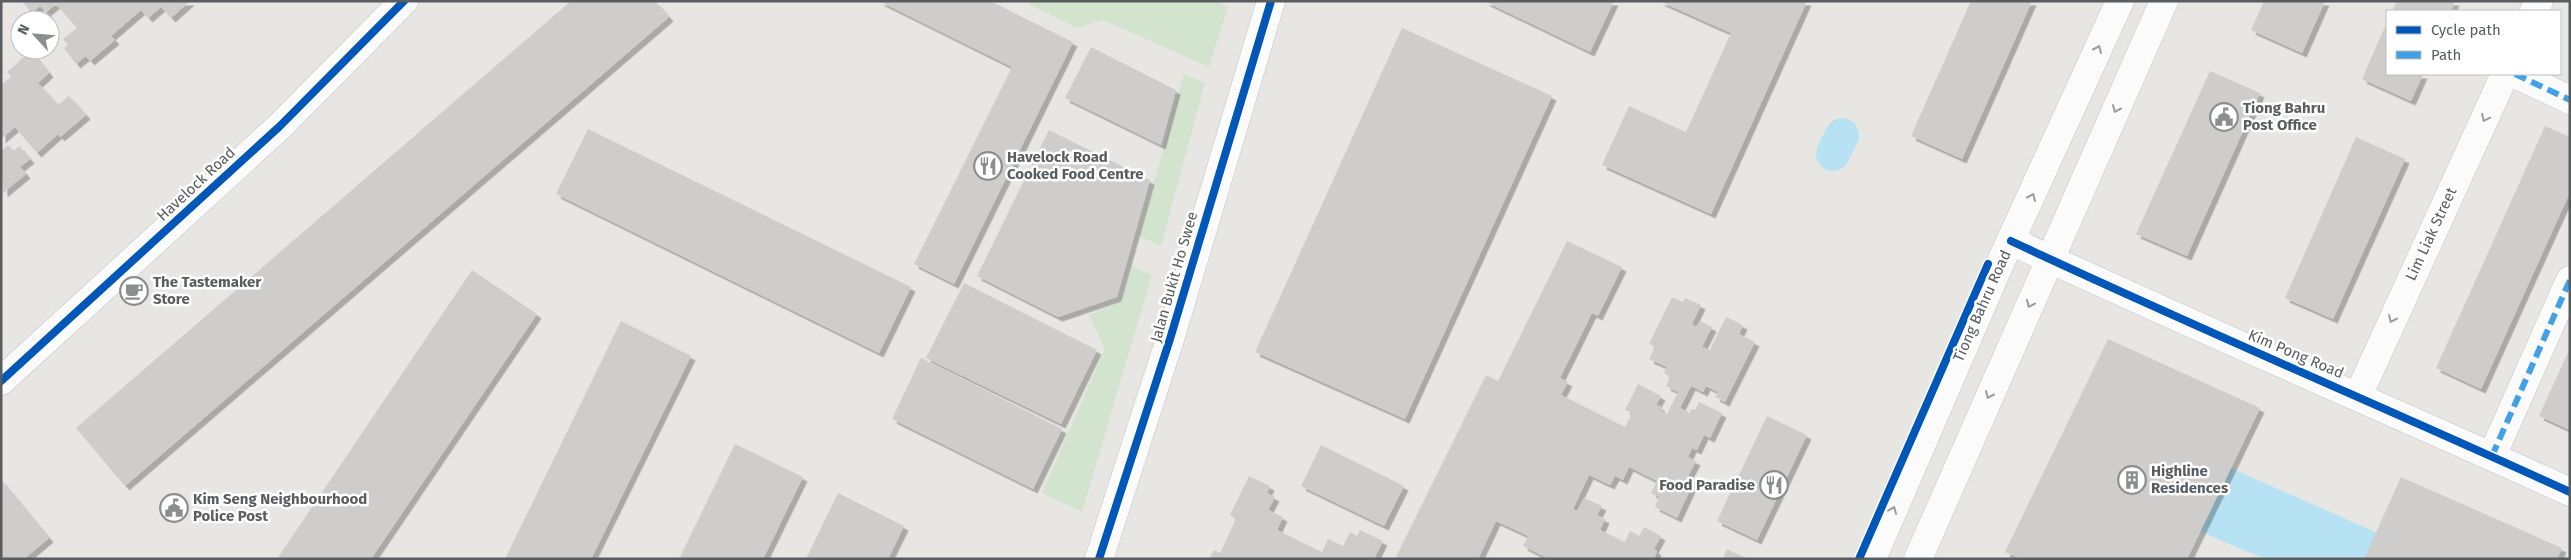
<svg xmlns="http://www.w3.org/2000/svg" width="2571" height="560" font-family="'Fira Sans',sans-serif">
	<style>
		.green { fill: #d3e4ce }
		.water { fill: #b6e2f4 }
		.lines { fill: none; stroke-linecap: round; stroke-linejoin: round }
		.canal { stroke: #b6e2f4; stroke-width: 34 }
		.building { fill: #cfcdcc; filter: url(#shadow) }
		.street-casing { stroke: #c4c3c4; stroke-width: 29 }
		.secondary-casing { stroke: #c3c3c4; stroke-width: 29 }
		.street { stroke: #fcfbfb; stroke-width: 28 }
		.secondary { stroke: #fcfbfb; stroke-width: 28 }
		.quiet { stroke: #42a1e6; stroke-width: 6; stroke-dasharray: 12 6; stroke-linecap: butt }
		.cycleway-casing { stroke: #fff; stroke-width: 11 }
		.cycleway { stroke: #0057b8; stroke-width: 8 }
		.oneway { stroke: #9a9c9e }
		.labels { text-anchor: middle; stroke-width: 5; stroke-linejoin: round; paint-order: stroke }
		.poi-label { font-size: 15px; font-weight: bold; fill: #595d60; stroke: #fff; text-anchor: start }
		.street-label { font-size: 15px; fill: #595d60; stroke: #fff }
	</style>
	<defs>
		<filter id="shadow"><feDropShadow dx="4.5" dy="4.5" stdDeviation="0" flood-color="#0004"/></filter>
	</defs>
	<rect width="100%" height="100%" fill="#e8e6e3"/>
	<path class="green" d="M1024 1H1217L1228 7 1209 67 1103 20 1076 28Z
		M1184 74 1205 83 1161 246 1139 236Z
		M1132 266 1152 275 1082 512 1042 493 1105 349 1089 315 1122 301Z"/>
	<path class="water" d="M2210 459 2414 549 2409 559H2265L2178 522Z"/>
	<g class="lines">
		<path class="canal" d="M1833 154 1842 135"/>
	</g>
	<path class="building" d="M22 1H190L171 18 161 7 148 18 141 10 111 36 115 40 90 61 86 56 76 64 64 48 68 45 63 39 77 28 56 4 46 12 40 6 31 13Z
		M571 1H655L669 17 125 486 76 428Z
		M879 1H990L1073 42 954 284 914 264 1012 67Z
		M1484 1H1614L1590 52Z
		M1659 1H1807L1711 214 1602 165 1629 106 1686 132 1731 33Z
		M1971 1H2032L1962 159 1911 136Z
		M2264 1H2325L2302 53 2251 30Z
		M2397 1H2455L2451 11H2392Z
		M2387 22V74H2423L2411 101 2362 79Z
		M1402 28 1552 96 1405 419 1255 352Z
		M1091 47 1176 90 1161 145 1065 98Z
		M31 51 49 73 38 83 58 105 69 96 86 115 60 137 58 134 37 153 15 127 1 139V85L11 77 7 72Z
		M2210 71 2260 93 2187 256 2136 234Z
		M2545 126 2570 137V192L2481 389 2436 368Z
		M588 129 911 287 879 353 556 194Z
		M1049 130 1150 180 1117 297 1058 317 977 276Z
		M2356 137 2405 159 2333 319 2285 298Z
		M8 145 14 151 19 146 30 159 20 167 26 174 3 193 1 151Z
		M1567 241 1622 267 1598 316 1592 313 1560 378 1568 382 1561 395 1625 427 1632 413 1625 410 1638 384 1661 396 1656 405 1661 407 1659 410 1667 414 1678 392 1666 386 1670 377 1664 373 1667 367 1649 359 1655 347 1649 344 1672 297 1683 302 1685 298 1701 305 1692 324 1696 327 1700 321 1712 327 1702 347 1710 350 1726 317 1743 325 1739 334 1755 342 1725 402 1715 397 1718 392 1706 386 1703 392 1691 386 1680 408 1690 413 1691 409 1695 410 1699 402 1722 413 1710 438 1704 435 1697 450 1692 448 1688 457 1696 461 1688 476 1695 479 1677 518 1655 507 1659 497 1651 493 1657 481 1629 467 1623 480 1615 476 1610 485 1589 475 1573 509 1577 511 1584 498 1602 506 1597 515 1605 519 1600 530 1625 542 1630 531 1639 536 1644 527 1661 536 1654 549 1657 551 1654 559H1549L1523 546 1528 536 1496 521 1478 559H1395L1486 375 1498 381Z
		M472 270 537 314 371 559H277Z
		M964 283 1097 350 1061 424 926 358Z
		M621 321 691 356 591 559H505Z
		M2108 339 2260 408 2187 559H2021L2005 552Z
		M2570 348V430L2539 416Z
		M921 358 1062 429 1033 489 892 419Z
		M1767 416 1807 435 1757 540 1717 521Z
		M735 444 803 477 763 559H679Z
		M1321 445 1404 486 1384 526 1301 486Z
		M1249 476 1270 486 1267 493 1275 497 1268 510 1283 517 1277 530 1322 552 1328 539 1343 546 1350 532 1357 536 1360 530 1383 541 1374 559H1209L1214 550 1220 553 1236 519 1230 515Z
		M2401 477 2562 548 2557 559H2364Z
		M1 480 49 538 24 559H1Z
		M838 493 904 526 888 559H806Z
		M1727 549 1748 559H1723Z"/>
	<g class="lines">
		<defs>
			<path id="street" d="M2534 11 2539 1
				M2515 74 2570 100
				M2011 241C2196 328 2384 407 2570 492
				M1 381 280 126 404 1
				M2356 395 2364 383 2505 74
				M2492 456 2570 280
				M1099 559 1170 339 1271 1"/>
			<path id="secondary" d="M1872 559 1998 268 2120 1
				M1918 559 2164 1"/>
		</defs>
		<use href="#street" class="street-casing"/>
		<use href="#secondary" class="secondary-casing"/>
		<use href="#street" class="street"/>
		<use href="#secondary" class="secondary"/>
		<path class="quiet" d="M2515 74 2570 100
			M2492 456 2570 280"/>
		<defs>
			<path id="cycleway" d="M2011 241C2196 328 2384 407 2570 492
				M1 381 280 126 404 1
				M1099 559 1170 339 1271 1
				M1859 559 1988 264"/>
		</defs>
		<use href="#cycleway" class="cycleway-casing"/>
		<use href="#cycleway" class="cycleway"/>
	</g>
	<defs><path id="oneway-chevron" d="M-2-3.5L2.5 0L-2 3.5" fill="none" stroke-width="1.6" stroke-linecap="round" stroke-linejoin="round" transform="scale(1.25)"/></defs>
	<g class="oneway">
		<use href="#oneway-chevron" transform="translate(2098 49) rotate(-66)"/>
		<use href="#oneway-chevron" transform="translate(2116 109) rotate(114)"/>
		<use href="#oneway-chevron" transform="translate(2485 118) rotate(115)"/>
		<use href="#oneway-chevron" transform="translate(2032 197) rotate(-66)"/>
		<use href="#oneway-chevron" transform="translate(2030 304) rotate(114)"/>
		<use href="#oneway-chevron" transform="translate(2392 319) rotate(114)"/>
		<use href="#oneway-chevron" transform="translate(1989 395) rotate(114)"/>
		<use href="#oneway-chevron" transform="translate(1893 510) rotate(-67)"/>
	</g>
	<defs>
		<symbol id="civic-ring" viewBox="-11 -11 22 22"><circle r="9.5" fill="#fff" stroke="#8b8d8e" stroke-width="1.5"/><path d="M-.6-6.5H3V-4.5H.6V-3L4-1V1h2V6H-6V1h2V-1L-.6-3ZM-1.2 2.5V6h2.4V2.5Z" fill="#8b8d8e"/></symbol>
		<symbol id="restaurant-ring" viewBox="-11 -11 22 22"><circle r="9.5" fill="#fff" stroke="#8b8d8e" stroke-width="1.5"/><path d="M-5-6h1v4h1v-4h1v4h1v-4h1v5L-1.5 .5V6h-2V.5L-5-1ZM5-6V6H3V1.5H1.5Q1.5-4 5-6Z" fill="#8b8d8e"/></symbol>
		<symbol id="cafe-ring" viewBox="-11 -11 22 22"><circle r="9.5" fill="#fff" stroke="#8b8d8e" stroke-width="1.5"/><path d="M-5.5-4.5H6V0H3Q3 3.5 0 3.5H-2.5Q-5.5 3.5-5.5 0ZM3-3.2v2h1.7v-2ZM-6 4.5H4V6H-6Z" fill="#8b8d8e"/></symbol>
		<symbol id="building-ring" viewBox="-11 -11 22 22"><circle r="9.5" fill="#fff" stroke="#8b8d8e" stroke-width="1.5"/><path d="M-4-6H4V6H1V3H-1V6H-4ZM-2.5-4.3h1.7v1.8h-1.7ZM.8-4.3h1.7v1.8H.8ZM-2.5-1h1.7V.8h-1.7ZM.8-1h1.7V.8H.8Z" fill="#8b8d8e"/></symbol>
	</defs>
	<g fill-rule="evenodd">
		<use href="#civic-ring" x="2208" y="101" width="32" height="32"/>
		<use href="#restaurant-ring" x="972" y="150" width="32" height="32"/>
		<use href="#cafe-ring" x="118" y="275" width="32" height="32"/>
		<use href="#building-ring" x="2116" y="464" width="32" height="32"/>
		<use href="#restaurant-ring" x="1758" y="469" width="32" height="32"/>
		<use href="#civic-ring" x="158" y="492" width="32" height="32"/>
	</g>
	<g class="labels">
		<g class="poi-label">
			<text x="2243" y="113">Tiong Bahru<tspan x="2243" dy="17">Post Office</tspan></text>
			<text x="1007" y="162">Havelock Road<tspan x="1007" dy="17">Cooked Food Centre</tspan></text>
			<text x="153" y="287">The Tastemaker<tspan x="153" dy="17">Store</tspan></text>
			<text x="2151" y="476">Highline<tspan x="2151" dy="17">Residences</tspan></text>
			<text x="1755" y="490" text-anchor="end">Food Paradise</text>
			<text x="193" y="504">Kim Seng Neighbourhood<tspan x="193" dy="17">Police Post</tspan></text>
		</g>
		<g class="street-label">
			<text transform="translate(196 184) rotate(-43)" y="5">Havelock Road</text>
			<text transform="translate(2431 234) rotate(-65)" y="5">Lim Liak Street</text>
			<text transform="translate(1174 277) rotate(-74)" y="5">Jalan Bukit Ho Swee</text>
			<text transform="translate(1982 306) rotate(-66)" y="5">Tiong Bahru Road</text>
			<text transform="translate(2296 354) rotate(23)" y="5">Kim Pong Road</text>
		</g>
	</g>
	<rect width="2571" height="560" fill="none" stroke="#595d60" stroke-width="5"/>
	<rect x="2386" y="10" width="175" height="65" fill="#ffffff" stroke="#bdbebf"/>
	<rect x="2396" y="26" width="25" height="8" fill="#0057b8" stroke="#bdbebf"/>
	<text x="2431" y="35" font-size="15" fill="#595d60">Cycle path</text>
	<rect x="2396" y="51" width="25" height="8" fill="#42a1e6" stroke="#bdbebf"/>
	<text x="2431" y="60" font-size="15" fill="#595d60">Path</text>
	<g transform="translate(35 35) rotate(296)"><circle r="24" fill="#ffffff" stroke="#bdbebf"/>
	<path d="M0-4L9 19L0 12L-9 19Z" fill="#8b8d8e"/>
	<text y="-8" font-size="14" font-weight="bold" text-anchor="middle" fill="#595d60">N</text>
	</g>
</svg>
